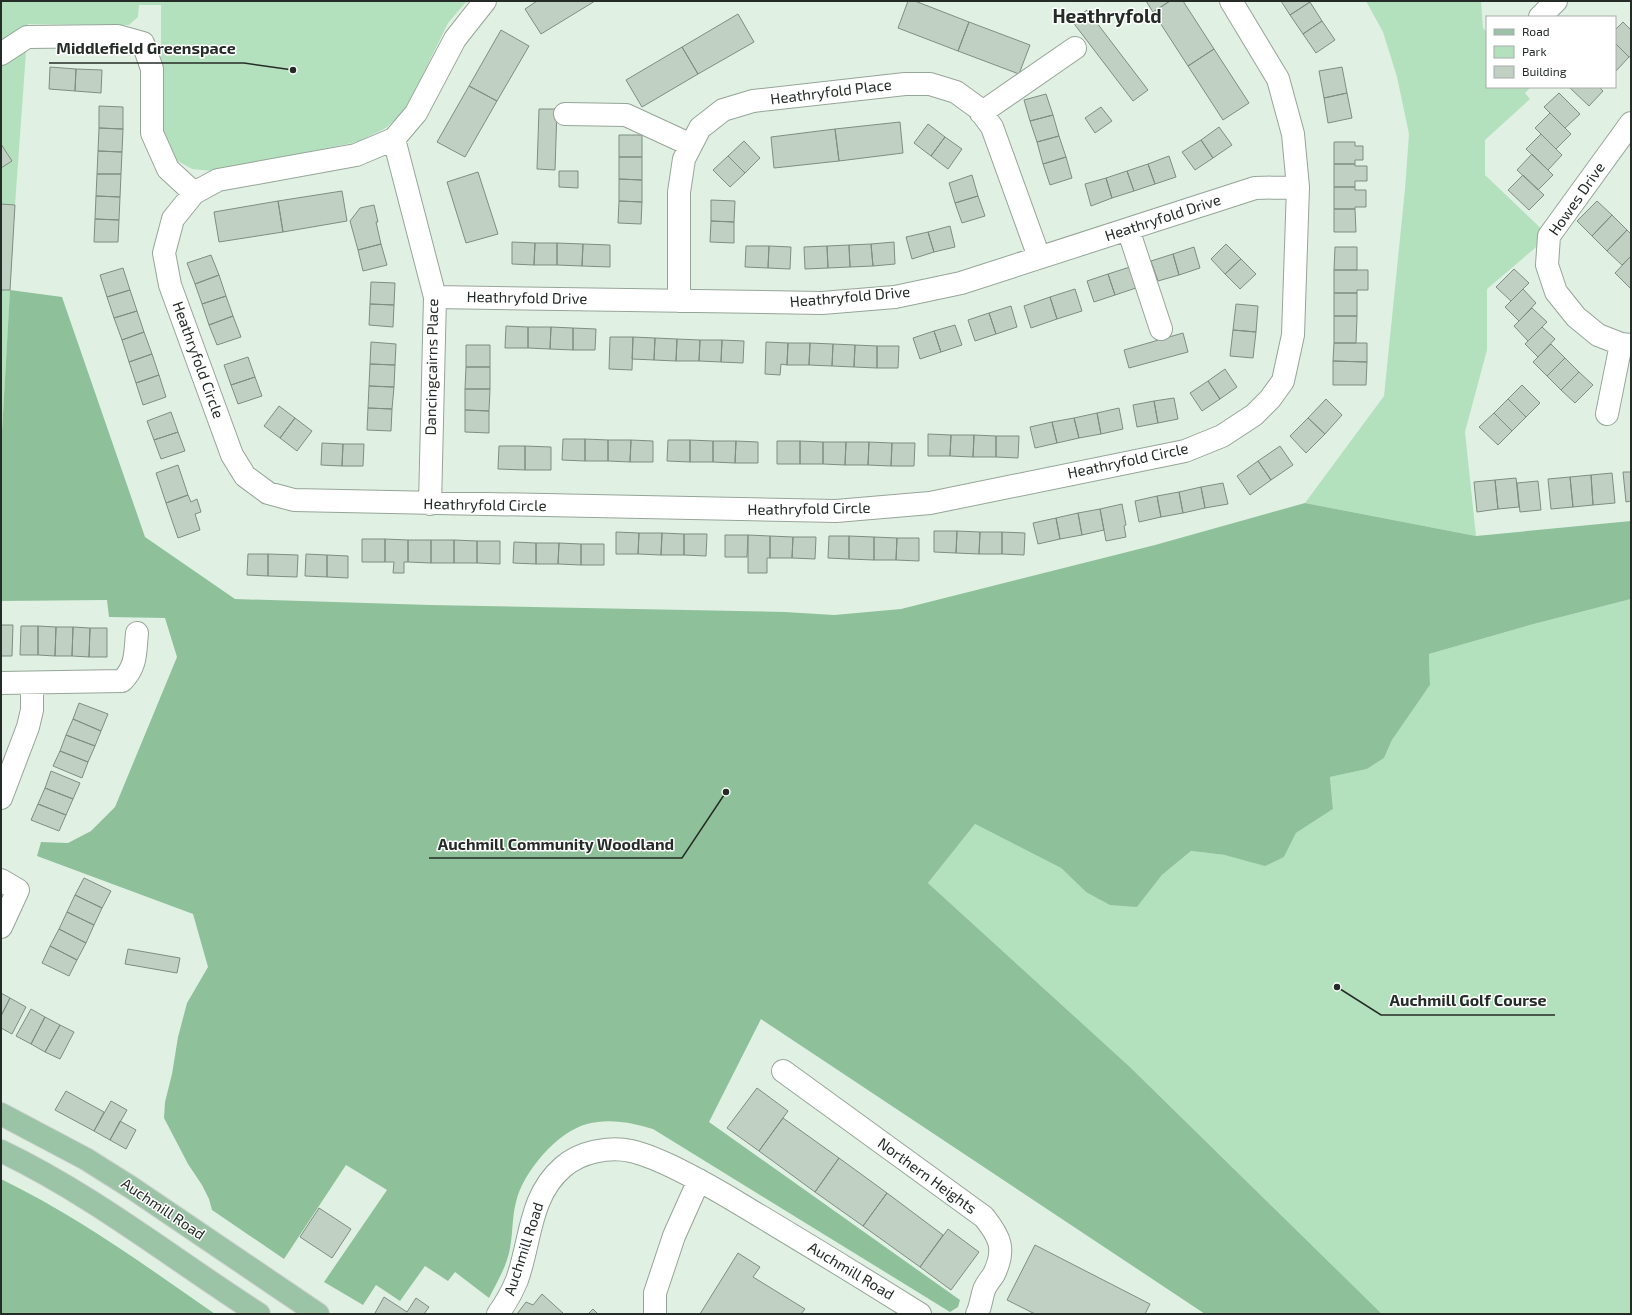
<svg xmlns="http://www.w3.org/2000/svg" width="1632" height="1315" font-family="'Exo 2',sans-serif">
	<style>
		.green { fill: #b4e1bd }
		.forest { fill: #8ec19a }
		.building { fill: #c0d0c3; stroke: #7f8e82 }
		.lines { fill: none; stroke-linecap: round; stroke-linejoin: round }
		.minor-casing { stroke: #95a598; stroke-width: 24 }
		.major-casing { stroke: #cfd1cf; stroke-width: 24 }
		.minor { stroke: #fff; stroke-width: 22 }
		.major { stroke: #9bc4a6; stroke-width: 22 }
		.labels { text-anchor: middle; stroke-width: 3; stroke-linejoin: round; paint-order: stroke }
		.street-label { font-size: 15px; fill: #252c27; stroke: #fff }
		.district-label { font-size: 19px; font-weight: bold; fill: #252c27; stroke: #fff }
		.leader { fill: none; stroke: #252c27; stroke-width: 1.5 }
		.callout-dot { fill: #252c27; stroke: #fff; stroke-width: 1.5 }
		.callout-label { font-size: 16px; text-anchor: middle; font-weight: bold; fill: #252c27; stroke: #fff; stroke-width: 3; stroke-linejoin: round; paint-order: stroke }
	</style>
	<rect width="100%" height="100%" fill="#e0f1e4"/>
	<path class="green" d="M1 1H467L448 23 406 109 386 128 357 142 213 171 192 169 176 160 161 134V5H139L138 17 129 25 28 24 15 205 1 449Z
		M1366 1H1481L1483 28 1487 32V87H1531L1525 93 1530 99 1485 140V175L1549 236 1487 289V350L1465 432 1476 536 1305 503 1384 396 1405 189 1409 134 1397 77 1383 32Z
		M1631 599V1314H1382L1130 1067 928 883 975 824 1061 868 1086 892 1137 907 1162 875 1191 851 1225 855 1284 857 1296 833 1333 809 1330 777 1367 769 1384 758 1392 740 1430 685 1429 654 1530 625Z"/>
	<path class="forest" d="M10 290 62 297 145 537 235 599 431 605 785 612 834 615 901 609 1155 545 1305 503 1476 536 1631 521V599L1530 625 1429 654 1430 685 1392 740 1384 758 1367 769 1330 777 1333 809 1296 833 1284 857 1265 866 1225 855 1191 851 1162 875 1137 907 1110 905 1086 892 1061 868 975 824 928 883 1130 1067 1382 1314H1205L761 1019 709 1122 960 1300 958 1307 950 1312 653 1129C632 1123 610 1118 587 1124 557 1132 523 1172 516 1202 512 1217 513 1233 510 1248 507 1266 497 1282 489 1298L455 1272 448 1281 425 1266 400 1301 376 1285 363 1305 324 1282 387 1190 346 1165 284 1259 212 1210 209 1199 202 1185 188 1164 164 1118 165 1102 172 1074 178 1037 187 1003 208 967 193 914 37 856 41 842 68 843 91 831 115 807 177 657 165 618 109 617 107 600 1 601V449Z
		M1 1179C77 1216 146 1266 215 1314H1Z"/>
	<path class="building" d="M537 1H595L541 34 525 9Z
		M908 1H915L969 22 958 51 898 28Z
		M1146 1H1170L1153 12Z
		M1170 1H1183L1214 49 1188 66 1153 12Z
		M1281 1H1309L1310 2 1290 15Z
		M1310 2 1322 21 1303 34 1290 15Z
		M1087 10 1148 90 1133 101 1072 21Z
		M738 14 754 42 698 74 682 47Z
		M1322 21 1335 40 1316 53 1303 34Z
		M969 22 1030 45 1019 74 958 51Z
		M1623 22 1631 30V56L1629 57 1615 43V30Z
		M501 30 529 46 497 101 469 86Z
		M1615 43 1629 57 1615 72Z
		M682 47 698 74 642 107 626 80Z
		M1214 49 1249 103 1223 120 1188 66Z
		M50 67 76 69 75 91 49 89Z
		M1342 67 1347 93 1324 98 1319 71Z
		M76 69 102 70 101 93 75 91Z
		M469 86 497 101 465 157 437 142Z
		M1569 87H1599L1603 91 1589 106Z
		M1347 93 1352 118 1328 123 1324 98Z
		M1559 93 1580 114 1565 128 1544 107Z
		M1046 94 1053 115 1030 121 1024 100Z
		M99 106 123 107V129L99 128Z
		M1101 107 1112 121 1095 133 1085 118Z
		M539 109H557L555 170 537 169Z
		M1550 113 1571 134 1556 149 1535 128Z
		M1053 115 1059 136 1037 142 1030 121Z
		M900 122 903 153 839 161 835 129Z
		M928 124 945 137 931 156 914 143Z
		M1219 127 1232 145 1213 158 1201 140Z
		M99 128 123 129 122 152 98 151Z
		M835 129 839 161 774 168 771 137Z
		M1541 134 1562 155 1548 170 1526 149Z
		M619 135H642V157H619Z
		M1059 136 1066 157 1043 164 1037 142Z
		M945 137 962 149 948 169 931 156Z
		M1201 140 1213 158 1195 170 1182 152Z
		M744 141 760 158 745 173 728 156Z
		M1334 142H1355V146H1363V160H1355V164H1334Z
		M1 144 12 161 1 168Z
		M98 151 122 152 121 174H97Z
		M1532 154 1553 175 1538 190 1517 170Z
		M728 156 745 173 730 187 713 170Z
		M1169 156 1176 177 1155 184 1148 164Z
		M619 157H642V180L619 179Z
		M1066 157 1072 178 1050 185 1043 164Z
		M1148 164 1155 184 1134 191 1127 171Z
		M1334 164H1355V166H1367V181H1355V187H1334Z
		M559 171H578V188L559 187Z
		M1127 171 1134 191 1112 198 1106 178Z
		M478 172 498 234 466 243 447 182Z
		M97 174H121L120 197 96 196Z
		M972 175 978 196 955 203 949 183Z
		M1523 175 1544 195 1529 210 1508 190Z
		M1106 178 1112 198 1091 206 1085 184Z
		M619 179 642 180V202L619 201Z
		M1334 187H1355V190H1366V207H1355V209H1334Z
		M342 191 347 221 283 232 278 201Z
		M96 196 120 197 119 220 95 219Z
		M978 196 985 216 962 223 955 203Z
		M711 200 735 201 734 222 711 221Z
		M278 201 283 232 219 242 214 212Z
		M619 201 642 202 641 224 618 223Z
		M1597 201 1612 215 1592 236 1577 221Z
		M1 204 15 205 10 290H1Z
		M374 205 378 222H376L381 244 358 250 350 221 360 208Z
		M1334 209H1355L1356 232H1334Z
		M1612 215 1627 230 1607 251 1592 236Z
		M95 219 119 220 118 242H94Z
		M711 221 734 222V243L710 242Z
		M950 226 955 247 934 252 928 232Z
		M1627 230 1631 234V256L1622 265 1607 251Z
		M928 232 934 252 912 259 906 237Z
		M512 242 535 243 534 265 512 264Z
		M894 242 895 264 873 266 871 244Z
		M535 243H557V265H534Z
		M557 243 583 244 582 266 557 265Z
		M381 244 387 265 363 271 358 250Z
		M583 244 610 245V267L582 266Z
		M871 244 873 266 850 267 849 245Z
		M1226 244 1241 259 1225 274 1211 259Z
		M849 245 850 267 828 268 827 246Z
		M746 246H769L768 268 745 267Z
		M769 246 791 247 790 269 768 268Z
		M827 246 828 268 805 269 804 247Z
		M1194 247 1200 268 1179 275 1173 254Z
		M1335 247H1357V270H1334Z
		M1173 254 1179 275 1158 281 1151 261Z
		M211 255 219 275 195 284 187 263Z
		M1631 256V286L1630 288 1615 273Z
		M1241 259 1256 274 1240 289 1225 274Z
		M1130 267 1136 288 1115 295 1108 274Z
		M123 268 130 290 107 297 100 275Z
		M1514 269 1529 283 1511 301 1496 287Z
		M1334 270H1368V290H1357V293H1334Z
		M1108 274 1115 295 1094 302 1087 281Z
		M219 275 226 296 202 304 195 284Z
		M371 282 395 283 394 305 370 304Z
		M1075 289 1082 311 1057 319 1050 297Z
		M1523 289 1536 303 1519 321 1505 307Z
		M130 290 137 311 114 318 107 297Z
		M1334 293H1357V316H1334Z
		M226 296 233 316 209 325 202 304Z
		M1050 297 1057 319 1031 328 1024 306Z
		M370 304 394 305 393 327 369 325Z
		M1236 304 1258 306 1256 332 1233 330Z
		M1011 306 1017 327 996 334 989 313Z
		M1532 308 1547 322 1528 341 1514 326Z
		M137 311 144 332 122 340 114 318Z
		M989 313 996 334 975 341 968 320Z
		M233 316 241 337 217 345 209 325Z
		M1334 316H1357L1356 343H1334Z
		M955 325 962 345 941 352 934 331Z
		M506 326 528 327V348H505Z
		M528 327H551L550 349 528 348Z
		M551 327 573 328V350L550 349Z
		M1542 327 1555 339 1538 357 1525 344Z
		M573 328 596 329 595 350H573Z
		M1233 330 1256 332 1253 358 1230 356Z
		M934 331 941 352 920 359 913 338Z
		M144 332 152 354 129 362 122 340Z
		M1183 333 1188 352 1129 368 1124 350Z
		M610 337H633L632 370 609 369Z
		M633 337 655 338 654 360 632 359Z
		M655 338 677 339 676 361 654 360Z
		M677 339 700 340 699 361H676Z
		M700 340H722L721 362 699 361Z
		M722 340 744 341 743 363 721 362Z
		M371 342 396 344 395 365 370 364Z
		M766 342 788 343 787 365 781 364 780 375 765 374Z
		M788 343H810L809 365H787Z
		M810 343 833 344 832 366 809 365Z
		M1334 343H1367V362L1333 361Z
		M833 344 855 345 854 367 832 366Z
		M1551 344 1565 358 1547 376 1533 362Z
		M466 345H490V367H466Z
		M855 345 877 346V368L854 367Z
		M877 346H899L898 368H877Z
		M152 354 159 375 136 383 129 362Z
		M248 357 255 377 231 385 224 365Z
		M1565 358 1579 372 1561 390 1547 376Z
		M1333 361 1367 362 1366 385H1333Z
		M370 364 395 365 394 387 369 386Z
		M466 367H490V389H465Z
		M1225 369 1237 387 1220 399 1208 381Z
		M1579 372 1593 385 1575 403 1561 390Z
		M159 375 166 397 143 405 136 383Z
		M255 377 262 396 238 404 231 385Z
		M1208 381 1220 399 1202 411 1190 393Z
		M1522 385 1540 403 1526 417 1508 399Z
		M369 386 394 387 392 409 368 408Z
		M465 389H490L489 411 465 410Z
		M1174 398 1178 419 1158 423 1154 401Z
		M1326 399 1342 415 1325 434 1308 418Z
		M1508 399 1526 417 1512 431 1494 413Z
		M1154 401 1158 423 1137 427 1133 405Z
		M279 406 295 418 280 438 264 426Z
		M368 408 392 409 391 431 367 430Z
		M1119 408 1123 429 1101 434 1097 413Z
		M465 410 489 411V433L465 432Z
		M171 412 178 432 154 440 147 421Z
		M1097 413 1101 434 1079 438 1074 418Z
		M1494 413 1512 431 1498 445 1479 427Z
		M295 418 312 431 297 451 280 438Z
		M1074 418 1079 438 1057 443 1052 422Z
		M1308 418 1325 434 1306 453 1290 436Z
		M1052 422 1057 443 1035 448 1030 427Z
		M178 432 185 451 161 459 154 440Z
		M928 434 951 435 950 456H928Z
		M951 435H974L973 457 950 456Z
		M974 435 996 436V457H973Z
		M996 436H1019L1018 458 996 457Z
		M563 439H585V461L562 460Z
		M585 439 608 440V461H585Z
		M608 440H631L630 462 608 461Z
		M631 440 653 441V462H630Z
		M668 440H690V462L667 461Z
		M690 440 713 441V462H690Z
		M713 441H736L735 463 713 462Z
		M736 441 758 442V463H735Z
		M777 441H800V464H777Z
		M800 441 823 442V464H800Z
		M823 442H846L845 465 823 464Z
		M846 442H869L868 465H845Z
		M869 442 892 443 891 466 868 465Z
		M322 443 343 444 342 466 321 465Z
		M892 443H915L914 466H891Z
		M343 444H364L363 466H342Z
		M499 446H525V470L498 469Z
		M525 446 551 447V470H525Z
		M1280 446 1293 465 1271 480 1258 461Z
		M1258 461 1271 480 1250 495 1237 476Z
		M178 465 188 495 166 503 156 473Z
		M1623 472H1631V501L1626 502Z
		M1612 473 1615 503 1593 505 1591 475Z
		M1591 475 1593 505 1573 507 1570 477Z
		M1570 477 1573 507 1551 509 1548 479Z
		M1516 478 1519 507 1498 509 1495 480Z
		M1495 480 1498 509 1477 512 1474 482Z
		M1538 481 1541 510 1520 512 1517 483Z
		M1223 483 1228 504 1205 508 1201 487Z
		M1201 487 1205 508 1183 513 1179 492Z
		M1179 492 1183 513 1161 517 1157 496Z
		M188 495 191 502 197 499 201 512 195 514 200 530 178 538 166 503Z
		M1157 496 1161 517 1139 522 1135 501Z
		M1122 504 1126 525 1124 526 1126 537 1106 541 1100 509Z
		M1100 509 1104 530 1082 535 1078 513Z
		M1078 513 1082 535 1060 539 1056 518Z
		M1056 518 1060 539 1038 544 1033 523Z
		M934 531H957L956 553 934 552Z
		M957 531 980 532 979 554 956 553Z
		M616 532 639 533 638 554H616Z
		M980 532H1002V554H979Z
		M1002 532 1025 533 1024 555 1002 554Z
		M639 533H662L661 555 638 554Z
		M662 533 684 534V555H661Z
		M684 534H707L706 556 684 555Z
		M725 535H748L747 557H725Z
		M748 535 770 536V558H767V573H748Z
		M770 536 793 537 792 558H770Z
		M829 536H849V559L828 558Z
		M849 536 874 537V560L849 559Z
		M793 537H816L815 559 792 558Z
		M874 537 897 538 896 560H874Z
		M897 538H919V561L896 560Z
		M362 539H385V562H362Z
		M385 539 408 540V562H404V573H393L394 562H385Z
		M408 540H431V563L408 562Z
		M431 540H454V563H431Z
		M454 540 477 541V563H454Z
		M477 541H500V564L477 563Z
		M514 542 536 543V564L513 563Z
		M536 543H559L558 564H536Z
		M559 543 581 544V565L558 564Z
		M581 544H604V565H581Z
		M248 554H268V576L247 575Z
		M268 554 298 555 297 577 268 576Z
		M306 554 327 555V577L305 576Z
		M327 555 348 556V578L327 577Z
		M1 625H13L12 656H1Z
		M21 626H38V655H20Z
		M38 626 56 627 55 656 38 655Z
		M56 627H73L72 656H55Z
		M73 627 90 628 89 657 72 656Z
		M90 628H107V657H89Z
		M79 703 108 714 101 731 73 719Z
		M73 719 101 731 95 746 66 735Z
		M66 735 95 746 88 762 60 751Z
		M60 751 88 762 82 778 53 766Z
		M51 771 80 783 73 799 45 788Z
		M45 788 73 799 66 815 38 804Z
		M38 804 66 815 59 831 31 820Z
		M84 878 111 891 102 908 75 895Z
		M75 895 102 908 94 925 67 912Z
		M67 912 94 925 86 943 59 929Z
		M59 929 86 943 77 960 50 946Z
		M50 946 77 960 69 976 42 963Z
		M128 949 180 958 177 973 125 964Z
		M1 993 10 998 1 1016Z
		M10 998 26 1007 12 1034 1 1028V1016Z
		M31 1009 45 1017 31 1044 16 1036Z
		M45 1017 60 1025 45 1052 31 1044Z
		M60 1025 74 1032 60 1059 45 1052Z
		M757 1088 788 1111 759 1151 727 1128Z
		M66 1091 104 1112 94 1131 55 1110Z
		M111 1101 127 1110 110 1140 94 1131Z
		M783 1118 839 1158 815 1192 759 1151Z
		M120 1121 136 1130 126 1149 110 1140Z
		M839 1158 887 1193 863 1226 815 1192Z
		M887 1193 943 1235 920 1267 863 1226Z
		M319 1208 351 1229 332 1258 300 1237Z
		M948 1229 979 1252 951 1290 920 1267Z
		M1035 1245 1150 1304 1145 1314H1035L1007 1300Z
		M738 1253 760 1267 753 1277 805 1309 801 1314H700Z
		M542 1294 564 1314H517L526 1302 533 1305Z
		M384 1297 407 1312 416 1298 429 1307 424 1314H376L375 1313Z
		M593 1309 598 1314H588Z"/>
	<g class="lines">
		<defs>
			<path id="minor" d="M485 1 455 39 416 113 394 139 356 155 218 180 194 193 173 219 164 253 170 285 232 455 245 476 268 493 294 500 836 511 930 503 1185 451 1222 436 1254 415 1270 399 1283 381 1293 335 1298 187 1293 134 1278 79 1231 1
				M1540 17 1556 1
				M1 54 27 37 118 36 143 43 152 69V133L168 169 194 193
				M981 113 1075 48
				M565 114 626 115 691 145
				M1631 123 1549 236 1547 265 1556 292 1576 317 1598 335 1621 344 1631 345
				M394 139 435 297 430 504
				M1128 229 1161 329
				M435 297 822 303 895 297 961 283 1255 188 1298 187
				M679 301V192L684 159 700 128 723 110 753 101 905 84H930L956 92 978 108 992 127 1039 257
				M1607 414 1621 344
				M1 683 122 681C137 666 135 652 137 633
				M1 798 28 727 32 710V683
				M1 880 18 890 1 927
				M783 1071 984 1217C1000 1237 1006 1249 994 1274 991 1279 986 1284 984 1290 981 1299 981 1306 977 1314
				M498 1314C506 1303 512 1292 517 1280 531 1241 529 1196 563 1167 580 1152 609 1146 631 1151 645 1154 658 1160 671 1166 698 1179 724 1194 750 1210 807 1244 864 1279 920 1314
				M655 1314V1293L674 1236 699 1180"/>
			<path id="major" d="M1 1114 86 1159 132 1188 318 1314
				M1 1151C93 1195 173 1259 259 1314"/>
		</defs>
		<use href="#minor" class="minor-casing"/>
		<use href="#major" class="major-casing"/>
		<use href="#minor" class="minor"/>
		<use href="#major" class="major"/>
	</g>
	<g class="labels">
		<g class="street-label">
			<text transform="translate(831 92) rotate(-7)" y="5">Heathryfold Place</text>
			<text transform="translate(1577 199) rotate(-55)" y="5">Howes Drive</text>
			<text transform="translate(1163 218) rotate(-18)" y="5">Heathryfold Drive</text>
			<text transform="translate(850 297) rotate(-5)" y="5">Heathryfold Drive</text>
			<text transform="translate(527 298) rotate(1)" y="5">Heathryfold Drive</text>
			<text transform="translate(198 360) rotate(70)" y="5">Heathryfold Circle</text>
			<text transform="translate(432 367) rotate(-89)" y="5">Dancingcairns Place</text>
			<text transform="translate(1128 461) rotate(-12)" y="5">Heathryfold Circle</text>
			<text transform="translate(485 505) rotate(1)" y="5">Heathryfold Circle</text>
			<text transform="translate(809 509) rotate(-1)" y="5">Heathryfold Circle</text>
			<text transform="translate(927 1176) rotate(36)" y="5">Northern Heights</text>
			<text transform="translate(163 1209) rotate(34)" y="5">Auchmill Road</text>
			<text transform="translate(524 1249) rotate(-72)" y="5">Auchmill Road</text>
			<text transform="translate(851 1271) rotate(31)" y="5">Auchmill Road</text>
		</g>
		<g class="district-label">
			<text x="1107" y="23">Heathryfold</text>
		</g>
	</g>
	<path class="leader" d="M293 70L244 63H49M726 792L682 858H429M1337 987L1381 1015H1555"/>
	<g class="callout-dot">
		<circle cx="293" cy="70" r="4"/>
		<circle cx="726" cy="792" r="4"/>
		<circle cx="1337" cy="987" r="4"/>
	</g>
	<g class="callout-label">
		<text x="146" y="54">Middlefield Greenspace</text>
		<text x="556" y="850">Auchmill Community Woodland</text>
		<text x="1468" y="1006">Auchmill Golf Course</text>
	</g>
	<rect width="1632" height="1315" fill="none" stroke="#252c27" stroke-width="4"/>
	<rect x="1486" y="16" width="130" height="72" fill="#ffffff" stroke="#a8aba9"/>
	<rect x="1494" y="29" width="20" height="6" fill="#9bc4a6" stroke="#a8aba9"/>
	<text x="1522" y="36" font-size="12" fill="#252c27">Road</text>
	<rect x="1494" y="46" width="20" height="12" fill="#b4e1bd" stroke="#a8aba9"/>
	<text x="1522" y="56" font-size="12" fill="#252c27">Park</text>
	<rect x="1494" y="66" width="20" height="12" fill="#c0d0c3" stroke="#a8aba9"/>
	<text x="1522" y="76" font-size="12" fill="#252c27">Building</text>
</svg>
